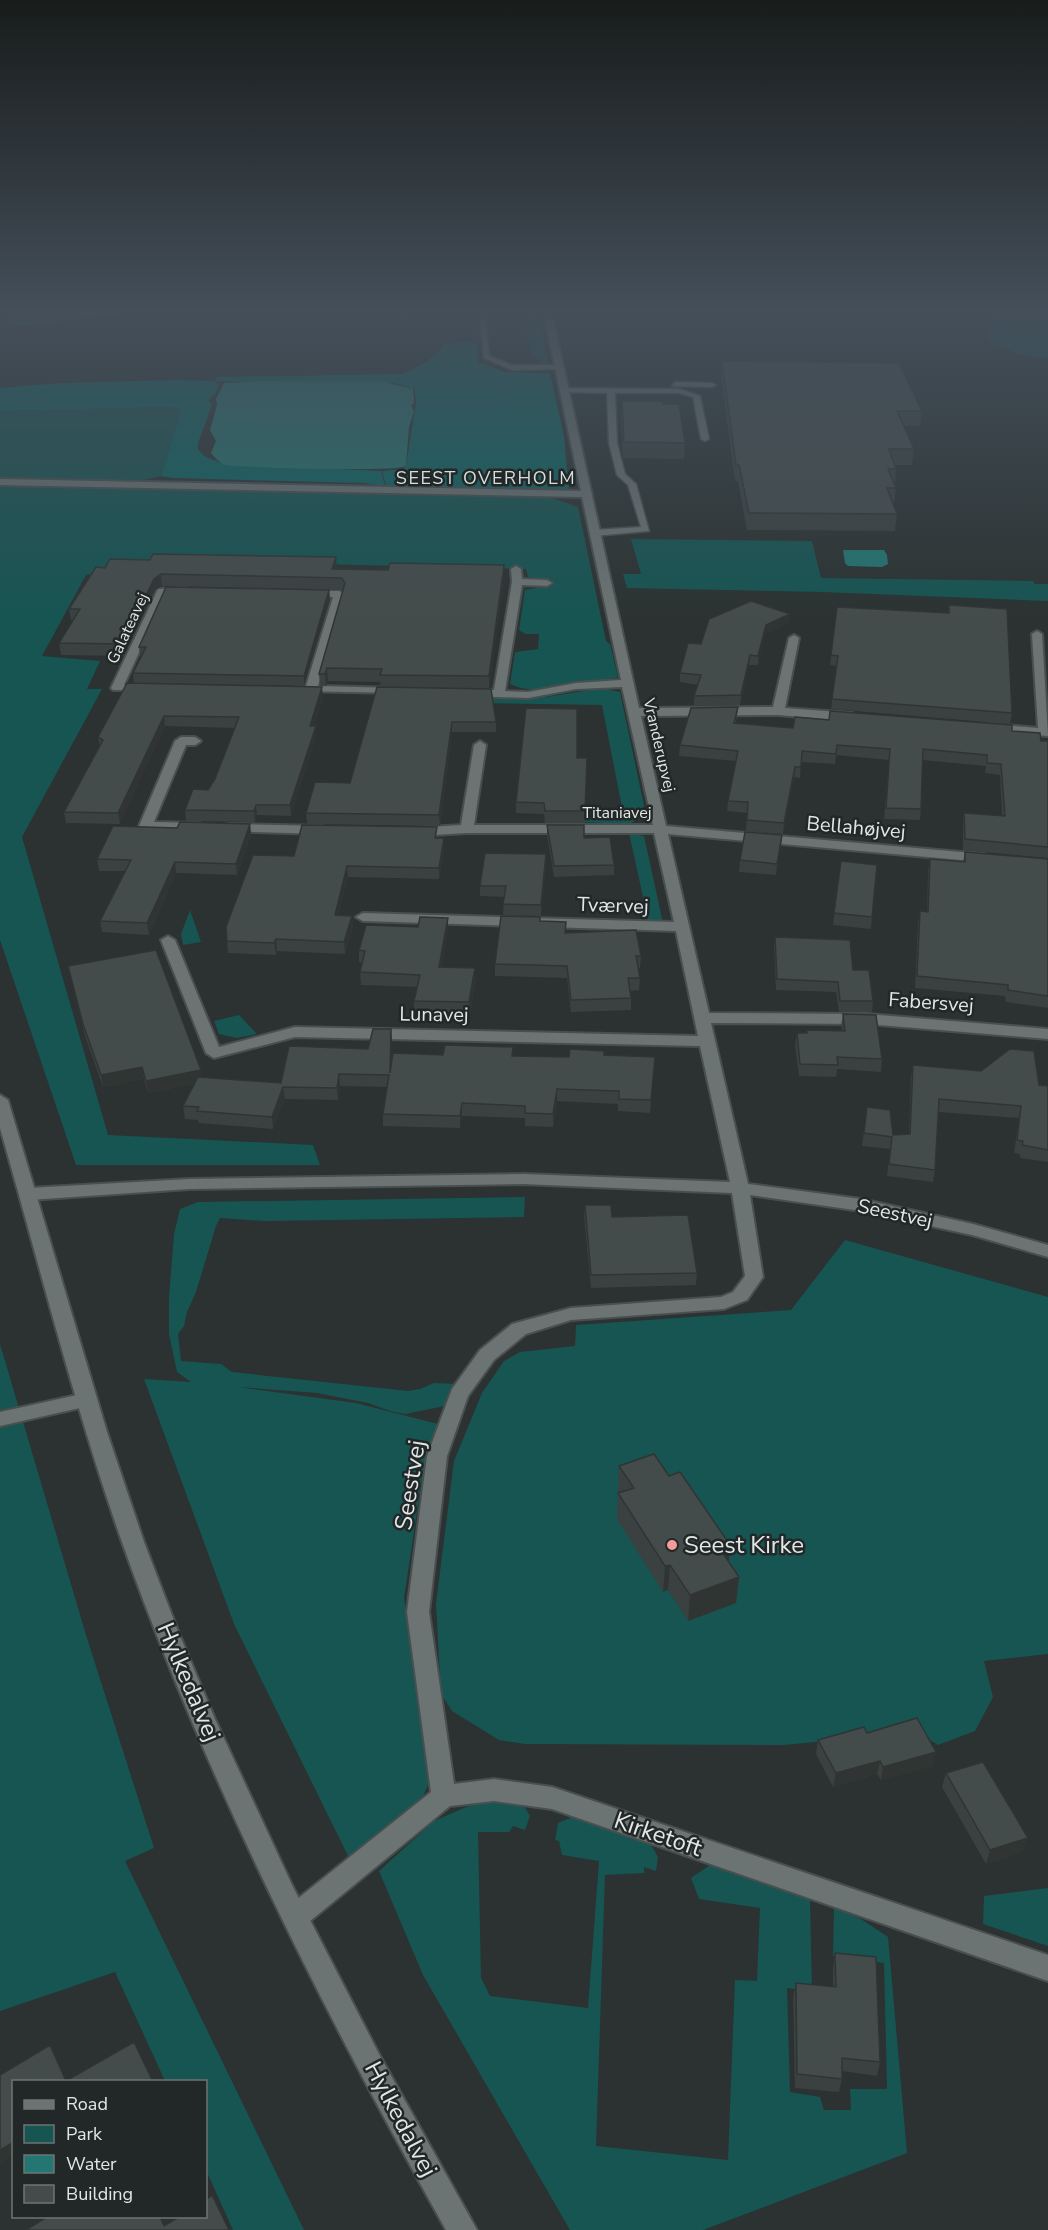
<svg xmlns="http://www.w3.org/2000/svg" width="1048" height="2230" font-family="'Nunito Sans',sans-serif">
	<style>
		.green { fill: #165552 }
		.forest { fill: #086662 }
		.water { fill: #237671 }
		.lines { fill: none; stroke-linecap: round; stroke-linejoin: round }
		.service-casing { stroke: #494f4e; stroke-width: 3 }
		.minor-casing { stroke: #494f4e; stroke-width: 4 }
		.tertiary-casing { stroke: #494f4e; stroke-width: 4 }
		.service { fill: #6c7473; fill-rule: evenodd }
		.minor { fill: #6c7473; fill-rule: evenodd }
		.tertiary { fill: #6c7473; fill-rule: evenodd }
		.wall { fill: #3a4140 }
		.shaded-wall { fill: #303534 }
		.building { fill: #444c4b; stroke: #303534; stroke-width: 1.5 }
		.poi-dot { fill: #f59b9c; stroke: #212827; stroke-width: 2 }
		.labels { text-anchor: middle; stroke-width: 5; stroke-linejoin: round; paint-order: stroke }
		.far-street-label { font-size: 16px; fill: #e2e7e6; stroke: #212827 }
		.far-neighbourhood-label { font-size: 18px; letter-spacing: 1.5px; fill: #d5dedd; stroke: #212827 }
		.street-label { font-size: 20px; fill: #e2e7e6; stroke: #212827 }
		.near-street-label { font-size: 24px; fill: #e2e7e6; stroke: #212827 }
		.near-poi-label { font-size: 24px; fill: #e2e7e6; stroke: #212827; text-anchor: start }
	</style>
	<rect width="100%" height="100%" fill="#2b3231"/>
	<path class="green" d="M522 310H537L548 361 544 364 532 354Z
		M863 310H1048V359L1021 355 986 340 993 319 987 314 978 312Z
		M168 407 180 408 182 413 161 476 135 482 0 480V411Z
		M0 486 549 497 578 507 606 641 610 644 618 677C604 682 590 680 575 682 552 687 532 695 510 684L515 652 538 649 539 634H525L519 630 525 590 552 585 551 581 528 577 526 569 155 560 86 575 42 656 100 661 87 689H102L22 837 108 1135 313 1145 320 1165H76L0 940Z
		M631 539 812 541 821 578 1033 581 1035 584H1048V601L823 592 627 588 623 574H641Z
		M602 688 620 692 646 815 629 824 553 821 554 817 624 818 602 705 478 703 480 697H546Z
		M629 833 644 836 663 923 649 924Z
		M190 910 201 942 183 945 181 934Z
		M239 1015 257 1034 237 1038 219 1034 214 1021Z
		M525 1197 524 1217 265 1221 220 1218 216 1226 196 1292 187 1312 184 1326 178 1334 181 1361 221 1364 232 1372 408 1391 420 1389 434 1383 456 1384 445 1406 405 1414 390 1411 368 1403 317 1393 238 1387 356 1403 438 1424 422 1479 404 1598 427 1747 428 1785 417 1810 351 1862 234 1624 144 1379 191 1382 177 1372 169 1334V1298L174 1234 180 1209 198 1202Z
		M845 1240 1048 1297V1654L984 1661 993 1697 975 1731 938 1745 917 1732 784 1745 525 1744 499 1740 452 1711 441 1694 436 1604 454 1461 482 1393 504 1361 520 1352 575 1346 576 1325 791 1310Z
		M0 1344 86 1635 154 1848 125 1861 304 2230H233L206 2170V2082L165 2081 115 1972 0 2011Z
		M506 1800 523 1804 530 1816 525 1830 513 1826 509 1832H478L481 1978 490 1996 588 2008 599 1861 562 1855 559 1841 555 1840 558 1823 575 1816 641 1837 650 1843 658 1857 656 1871 644 1867V1873L605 1875 596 2146 728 2160 735 1980 757 1981 760 1908 699 1899 691 1878 713 1863 743 1871 810 1900 812 1991 787 1988 790 2092 820 2097 824 2110H851L850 2089H887L884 1963 833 1956 834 1907 861 1919 888 1937 907 2153 703 2230H570L423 1975 379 1871 434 1821 473 1804Z
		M1048 1888V1946L983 1924 984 1896Z"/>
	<path class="forest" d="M567 310H863V311L569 314Z
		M477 342 478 362 505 372 550 373 564 436 569 491 386 486 382 471 404 469 406 466 416 403 415 390C398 380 375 383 356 382 309 380 262 384 215 381L217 377 403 374C420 366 434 359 445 343Z
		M180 380 212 381 219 384 215 394 208 400 212 405 198 443V449L204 456 223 464 381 471 385 486 363 483 173 478 161 476 181 413 179 408 168 407 0 411V388L62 383Z"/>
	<path class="water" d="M48 310H140L22 326 8 320C15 311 36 312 48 310Z
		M265 381 384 382 413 389 414 403 411 406 414 411 409 427 406 466C398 472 243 468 225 465 219 463 215 457 211 453L216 441 210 430 217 405 216 399 224 383Z
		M843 550H884L887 555 888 564 882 567 848 566 845 563Z"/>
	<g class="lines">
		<defs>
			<path id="service" d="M406 310H412L409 318 404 317Z
				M479 310H485L489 356 512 365H558L561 369 512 370 484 358Z
				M675 382 712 383 716 385 712 387 672 386Z
				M563 388 679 389 700 396 709 439 705 441 701 439 693 397 679 393H615L617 443 625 474 636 484 649 531 594 536 590 533 594 530 641 527 628 485 617 475 609 443 607 393 560 392Z"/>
			<path id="minor" d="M543 310H551L639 708 773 707 789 638 794 635 799 638 785 708 852 713 858 717 852 721 778 715 641 716 666 826 984 854 991 858 984 862 668 834 709 1013 867 1014 1048 1029V1039L867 1024 711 1023 748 1184 861 1199 973 1224 1048 1245V1257L972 1235 861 1211 750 1195 763 1277 747 1300 724 1309 571 1320 526 1334 494 1360 468 1396 447 1456 429 1612 454 1784 494 1779 552 1787 1048 1955V1981L552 1809 494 1801 450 1806 304 1926 295 1929 286 1926 282 1917 286 1908 431 1792 407 1612 427 1456 452 1389 480 1350 512 1324 571 1308 721 1297 733 1292 745 1276 732 1193 524 1184 189 1189 29 1200 23 1198 20 1194 23 1190 29 1188 189 1179 524 1174 730 1182 700 1046 295 1037 214 1058 206 1053 161 940 168 936 175 940 219 1047 295 1027 698 1036 676 931 363 921 356 917 363 913 674 922 654 833H467L415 836 408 832 415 828 461 825 474 745 480 741 486 745 474 825H653L622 687 576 689 528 698 470 696 464 693 470 690H494L512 582 511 569 516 566 521 569 522 579 547 580 552 583 547 586 522 585 505 691 528 692 576 683 621 680 582 497 0 485V479L581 491Z
				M185 588 189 589V593L166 594 124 685 152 686V690H113L111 688 158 589Z
				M307 591H339L344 594 318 686 397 688 401 689V693L295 691V687L306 686 333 597 303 596 302 594Z
				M1037 631 1042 634 1048 736 987 731V725L991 724 1038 728 1032 634Z
				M181 737H195L201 741 195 745H186L154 822 200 823 207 827 200 831 141 829 139 826 175 741Z
				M229 824 323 826 330 830 323 834 224 831 222 828 224 825Z
				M86 1393 93 1395 96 1400 93 1405 0 1426V1412Z"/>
			<path id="tertiary" d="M0 1095 8 1100 107 1432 144 1542 178 1631 215 1719 292 1885 379 2054 477 2230H446C322 2009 207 1781 122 1542 74 1406 40 1266 0 1128Z"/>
		</defs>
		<use href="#service" class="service-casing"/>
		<use href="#minor" class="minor-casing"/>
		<use href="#tertiary" class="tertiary-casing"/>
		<use href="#service" class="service"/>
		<use href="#minor" class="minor"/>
		<use href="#tertiary" class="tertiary"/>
	</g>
	<path class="wall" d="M722 361 922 411 920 426H904L914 449 912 465H895L896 469 895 484 896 488 894 505H893L897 514 895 531 747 530 738 481H735L721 376Z
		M622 401 663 404 685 443 684 459 623 458 621 416Z
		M504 565V576L489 689 381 687 380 682 328 681 326 686H320L319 674 343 590 162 586 155 590 124 656 61 655 59 643 73 620H71L69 609 96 567 388 570Z
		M329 590 330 599 304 686 134 683 133 673 141 656H140L139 647Z
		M949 605 1012 713 1010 724 831 709 836 666 830 665 837 607 948 613Z
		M789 623 765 634 758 665H749L740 705H694V696L698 685 680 682V673L701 644Z
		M127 683 323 697 314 726 316 736 291 816 257 815 255 822 186 821 185 810 208 790 215 779 235 728 165 726 120 824 66 823 64 812 100 747 98 737Z
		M377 687 496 722V732H452L440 826 307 824 306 813 350 783Z
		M738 707 736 724 793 728 829 720 1012 731 1041 741H1048V858L963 850V823L964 813 1002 816 1000 775 985 773 986 766 922 760 921 809 920 820 884 819 889 760 836 755 835 764 801 762 800 778 794 777 783 834 746 831 747 813 727 811 728 801 736 761 679 756 680 745Z
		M577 758H587L585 823H545L544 814 516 813V802Z
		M250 824 251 835 237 875 176 873 149 935 102 932 100 921 125 871H99L97 859 177 828Z
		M547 825 584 838 614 865V875L554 877 547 835Z
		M437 838H444V849L439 879 348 877 338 915 352 916 353 927 345 954 277 951 276 955 228 953 226 927 294 856Z
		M781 846 776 875 739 872 740 860Z
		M965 852 1048 859V1008L1006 1002 1005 996 915 988 918 922 920 911 927 912 928 870 930 859 963 862Z
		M841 861 872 917 871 929 833 925Z
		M546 865 541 916 503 915 504 897 480 896V886Z
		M540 921 565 933 641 956 640 968H638L640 978 639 990 630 991 631 998V1010L571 1012 567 978 495 976V964Z
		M448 930 442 967 476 980 470 1014 414 1013V1001L417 987 361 985 360 972 362 963 359 962V950Z
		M775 937 853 970 873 1001 872 1012H839L836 992 776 990 774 948Z
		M68 966 202 1077 281 1083 368 1049 391 1029V1066L443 1055 569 1057 604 1055 654 1069 650 1113 618 1111V1104L557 1101 553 1127 525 1126V1118L462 1116 460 1128 383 1126V1114L387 1087 340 1086 338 1100 285 1099 273 1129 199 1123 198 1120 185 1119 183 1106 194 1084 148 1093 144 1079 103 1087 85 1036Z
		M843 1014 882 1059 881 1072 837 1069 836 1077 799 1076 795 1045 797 1033H806V1030H842L841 1026Z
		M913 1065 1039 1085 1048 1086V1162L1020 1158V1154L1014 1153 1019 1118 939 1112 935 1170 933 1182 887 1176 890 1149 862 1146 867 1107 893 1135 909 1134 911 1077Z
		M585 1205 612 1217 697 1273 696 1285 591 1288 584 1217Z
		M619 1466 669 1476 730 1545 729 1562 739 1577 736 1603 688 1621 668 1590 663 1592 617 1519 618 1493H619L618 1491Z
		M867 1733 933 1766 881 1780 877 1774 833 1787 816 1754 818 1740Z
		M946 1773 1024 1851 986 1864 942 1787Z
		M835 1953 880 2062 877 2076 842 2071V2079L839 2092 795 2088 793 1997 796 1983 833 1987V1967Z"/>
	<path class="shaded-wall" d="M336 557 337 568 333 578 332 569Z
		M504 565V576L489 689V676Z
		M161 574 162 586 155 590 124 656 122 644 154 579Z
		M329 590 330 599 304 686V676Z
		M790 614 789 623 765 634 758 665V656L766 625Z
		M750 655 749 665 740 705 741 695Z
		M327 668 328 681 326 686 325 674Z
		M322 687 323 697 311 736 310 726Z
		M164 716 165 726 120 824 118 813Z
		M452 722V732L440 826 439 815Z
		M316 726V736L291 816 290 805Z
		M795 767 794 777 783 834 784 823Z
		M256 805 257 815 255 822 254 811Z
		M250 824 251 835 237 875 236 864Z
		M782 835 781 846 776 875 777 864Z
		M444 838V849L439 879V868Z
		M546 854V865L541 916V905Z
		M175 862 176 873 149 935 147 923Z
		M347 866 348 877 336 926 335 915Z
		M352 916 353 927 345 954 344 942Z
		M448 918V930L440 979 439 967Z
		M276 939 277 951 276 955 274 943Z
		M475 968 476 980 470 1014 469 1002Z
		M391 1029 392 1041 390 1085V1073Z
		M142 1067 144 1079 103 1087 101 1075Z
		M201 1070 203 1082 148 1093 146 1081Z
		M339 1074 340 1086 338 1100 337 1088Z
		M283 1087 285 1099 273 1129 272 1117Z
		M557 1089V1101L553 1127V1114Z
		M462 1103V1116L460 1128V1116Z
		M730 1545 728 1571 720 1549Z
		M670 1565 668 1590 663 1592 665 1566Z
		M739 1577 736 1603 688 1621 690 1595Z
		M936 1752 933 1766 881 1780 883 1767Z
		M880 1761 877 1774 833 1787 836 1773Z
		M1028 1838 1024 1851 986 1864 990 1850Z
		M14 2142V2155L0 2164V2150Z"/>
	<path class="building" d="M722 361 899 363 922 411H897L914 449H889L896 469H888L896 488H887L897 514 749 513 739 465H736Z
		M622 401H663V404H679L685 443 624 442Z
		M153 554 336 557 332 569 388 570 390 563 504 565 489 676 380 675 382 669 327 668 325 674H319L345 583 342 578 161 574 154 579 122 644 59 643 80 609H69L96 567 105 568 110 559 150 560Z
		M166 587 329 590 304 676 133 673 146 647H139Z
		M751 601 790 614 766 625 758 656 750 655 741 695 694 696 701 675 680 673 688 643 701 644 709 619Z
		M949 605 1007 609 1012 713 832 699 838 656 831 655 837 607 949 613Z
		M127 683 322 687 310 726H316L290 805H256L254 811 185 810 193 789 208 790 215 779 239 717 164 716 118 813 64 812 103 740 98 737Z
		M377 687 491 689 496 722H452L439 815 306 813 315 782 350 783Z
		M738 707 734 723 793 728 795 717 829 720 830 711 1012 725V731L1040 733 1041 741H1048V847L965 839 964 813 1005 816 1001 764 987 763V755L923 749 921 809 886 808 890 749 837 745 836 754 802 751 801 767H795L784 823 747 820 748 802 728 801 738 751 680 745 691 708Z
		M526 708 577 709V758H587L585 811H545L544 803 516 802Z
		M180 822 250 824 236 864 175 862 147 923 100 921 131 860 97 859 113 826 177 828Z
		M302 825 437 827 435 838H444L439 868 347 866 335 915 352 916 344 942 276 939 274 943 227 941 226 927 253 855 294 856Z
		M547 825H584V838L610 837 614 865 554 866Z
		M745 832 782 835 777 864 740 860Z
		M965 852 1048 859V996L1008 990V985L917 976 920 911 928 912 930 859 965 862Z
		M485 853 546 854 541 905 503 904 506 886H480Z
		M841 861 877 865 872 917 834 913Z
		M501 916 540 917V921L566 922 565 933 636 930 641 956H636L640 978H628L631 998 571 1000 567 966 495 964Z
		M420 917 448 918 439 967 475 968 469 1002 414 1001 420 975 360 972 365 951 359 950 366 925 418 927Z
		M775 937 850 940 853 970H869L873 1001H840L838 982 777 979Z
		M156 950 201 1070 146 1081 142 1067 101 1075 83 1024 68 966Z
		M843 1014 876 1015 882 1059 837 1057 838 1065 800 1064 797 1033H807L806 1030 845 1031Z
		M373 1029H391L390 1073 393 1053 443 1055 445 1045 513 1047 512 1056 569 1057 570 1049 604 1051V1055L655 1057 651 1100 619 1099V1091L557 1089 553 1114 525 1113V1106L462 1103 460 1116 383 1114 389 1075 339 1074 337 1088 283 1087 272 1117 197 1111 199 1107 183 1106 198 1077 281 1083 289 1046 368 1049Z
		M1010 1049 1034 1051 1039 1085 1048 1086V1150L1022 1145 1023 1141 1017 1140 1021 1106 939 1099 935 1170 889 1164 892 1137 864 1133 867 1107 890 1110 893 1135 910 1134 913 1065 981 1071Z
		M585 1205H611L612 1217 688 1215 697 1273 591 1275Z
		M654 1454 669 1476 680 1472 730 1545 720 1549 739 1577 690 1595 670 1565 665 1566 618 1493 634 1488 619 1466Z
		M917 1718 936 1752 883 1767 880 1761 836 1773 818 1740 864 1727 867 1733Z
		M983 1762 1028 1838 990 1850 946 1773Z
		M835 1953 876 1957 880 2062 842 2058V2079L797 2074 796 1983 836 1987Z
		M134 2042 153 2082H14V2142L0 2150V2075L50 2045 66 2081Z
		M212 2195 229 2230H26L47 2217H160L164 2226 179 2217H206V2200Z"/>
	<linearGradient id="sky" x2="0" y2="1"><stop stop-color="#181c1b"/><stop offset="0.5" stop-color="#444f5a"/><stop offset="1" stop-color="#444f5a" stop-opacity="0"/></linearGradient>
	<rect width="1048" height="622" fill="url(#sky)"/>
	<circle class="poi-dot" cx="672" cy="1545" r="6"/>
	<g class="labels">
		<g class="far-street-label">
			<text transform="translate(127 628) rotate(-65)" y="6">Galateavej</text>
			<text transform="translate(660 745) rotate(77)" y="6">Vranderupvej</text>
			<text x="617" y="818">Titaniavej</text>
		</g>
		<g class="far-neighbourhood-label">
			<text x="486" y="484">SEEST OVERHOLM</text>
		</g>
		<g class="street-label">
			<text transform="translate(856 827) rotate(5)" y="7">Bellahøjvej</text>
			<text transform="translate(613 905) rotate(2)" y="7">Tværvej</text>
			<text transform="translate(931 1002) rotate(4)" y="7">Fabersvej</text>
			<text transform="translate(434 1014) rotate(1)" y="7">Lunavej</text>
			<text transform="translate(895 1213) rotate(12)" y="7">Seestvej</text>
		</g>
		<g class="near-street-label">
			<text transform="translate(410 1485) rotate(-81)" y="8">Seestvej</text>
			<text transform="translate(189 1682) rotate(67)" y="8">Hylkedalvej</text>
			<text transform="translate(658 1834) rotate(19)" y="8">Kirketoft</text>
			<text transform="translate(401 2119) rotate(62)" y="8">Hylkedalvej</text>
		</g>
		<g class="near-poi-label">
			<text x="684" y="1553">Seest Kirke</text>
		</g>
	</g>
	<rect x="12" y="2080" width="195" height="138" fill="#212827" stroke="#6e7473" stroke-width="1.5"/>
	<rect x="24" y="2100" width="30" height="9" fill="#6c7473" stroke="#6e7473" stroke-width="1.5"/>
	<text x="66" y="2110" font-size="18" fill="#e2e7e6">Road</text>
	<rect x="24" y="2125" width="30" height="18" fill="#165552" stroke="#6e7473" stroke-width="1.5"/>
	<text x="66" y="2140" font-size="18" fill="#e2e7e6">Park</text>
	<rect x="24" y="2155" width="30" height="18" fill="#237671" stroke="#6e7473" stroke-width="1.5"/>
	<text x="66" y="2170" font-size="18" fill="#e2e7e6">Water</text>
	<rect x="24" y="2185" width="30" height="18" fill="#444c4b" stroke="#6e7473" stroke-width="1.5"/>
	<text x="66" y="2200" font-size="18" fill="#e2e7e6">Building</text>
</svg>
